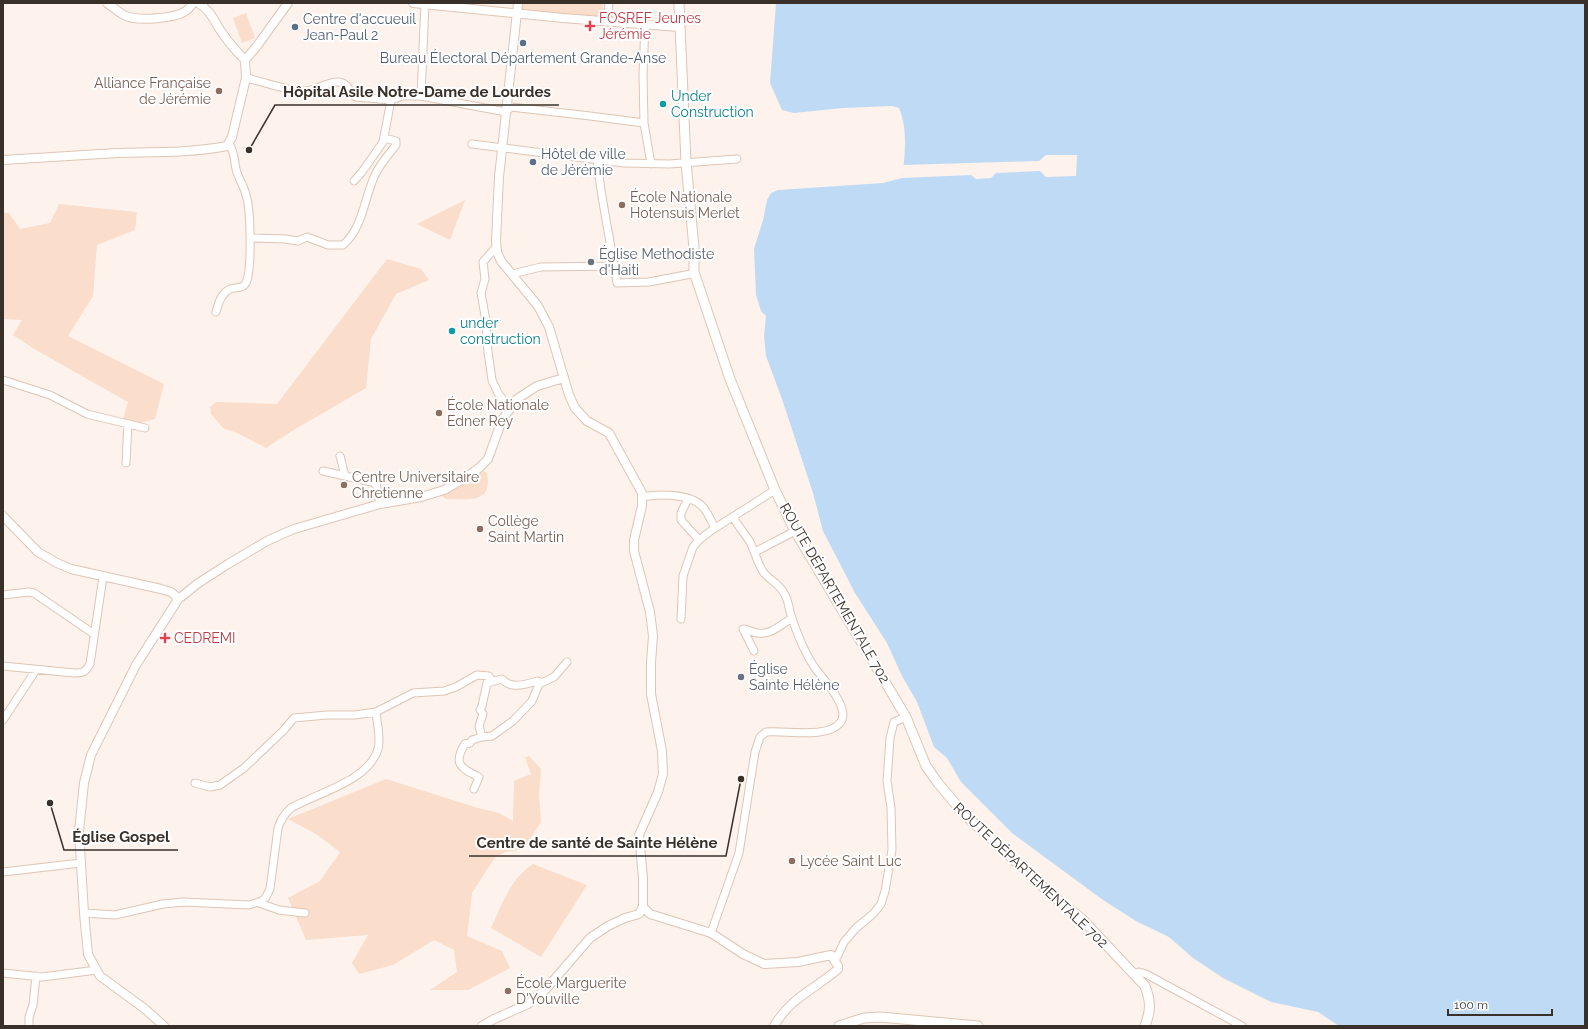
<svg xmlns="http://www.w3.org/2000/svg" width="1588" height="1029" font-family="Raleway,sans-serif">
	<style>
		.green { fill: #faddca }
		.water { fill: #bfdaf5 }
		.pier { fill: #fdf3ec }
		.lines { fill: none; stroke-linecap: round; stroke-linejoin: round }
		.minor-casing { stroke: #dec5b6; stroke-width: 9 }
		.tertiary-casing { stroke: #dec5b6; stroke-width: 10 }
		.secondary-casing { stroke: #dec5b6; stroke-width: 11 }
		.minor { stroke: #fff; stroke-width: 7 }
		.tertiary { stroke: #fff; stroke-width: 8 }
		.secondary { stroke: #fff; stroke-width: 9 }
		.health-dot { fill: #e0444e; stroke: #fff; stroke-width: 1.5 }
		.service-dot { fill: #5c6f8a; stroke: #fff; stroke-width: 1.5 }
		.education-dot { fill: #8d6e63; stroke: #fff; stroke-width: 1.5 }
		.culture-dot { fill: #0f9aa8; stroke: #fff; stroke-width: 1.5 }
		.worship-dot { fill: #6b7280; stroke: #fff; stroke-width: 1.5 }
		.labels { text-anchor: middle; stroke-width: 4; stroke-linejoin: round; paint-order: stroke }
		.health-label { font-size: 14px; fill: #be3a42; stroke: #fff; text-anchor: start }
		.service-label { font-size: 14px; fill: #4e5e75; stroke: #fff; text-anchor: start }
		.education-label { font-size: 14px; fill: #785e54; stroke: #fff; text-anchor: start }
		.culture-label { font-size: 14px; fill: #0d838f; stroke: #fff; text-anchor: start }
		.worship-label { font-size: 14px; fill: #5b616d; stroke: #fff; text-anchor: start }
		.street-label { font-size: 14px; fill: #393029; stroke: #fff }
		.leader { fill: none; stroke: #393029; stroke-width: 1.5 }
		.callout-dot { fill: #393029; stroke: #fff; stroke-width: 1.5 }
		.callout-label { font-size: 15px; text-anchor: middle; font-weight: bold; fill: #393029; stroke: #fff; stroke-width: 4; stroke-linejoin: round; paint-order: stroke }
	</style>
	<rect width="100%" height="100%" fill="#fdf3ec"/>
	<path class="green" d="M522 3H603L602 17 521 11Z
		M246 13 255 38 242 43 233 18Z
		M465 200 450 240 417 224Z
		M59 204 137 212 135 230 97 245 93 296 68 336 164 384 155 419 136 424 123 419 128 402 36 350 13 335 22 320 3 319V213H9L20 229 50 223Z
		M387 259 421 269 429 280 396 294 371 339 366 388 292 431 266 448 237 433 223 428 211 414 210 407 216 402 277 404Z
		M483 471 487 473C493 504 469 499 447 499L443 497 442 494 445 491 474 478Z
		M529 756 541 769 539 794 541 822 524 849 506 852 495 857 472 893 467 936 502 951 510 968 468 990H430L457 972 454 950 434 940 393 965 359 974 352 963 368 935 306 940 288 898 320 881 340 852 316 834 288 819 386 779 478 808 499 813 513 821 514 781 531 774 525 757Z
		M533 864 587 885 541 957 491 928C502 904 510 879 533 864Z"/>
	<path class="water" d="M776 3H1585V1026H1339L1318 1012 1271 1002 1223 978 1193 958 1169 937 1136 921 1103 900 1012 833 961 782 947 758 934 747 917 702 902 676 887 643 855 593 823 531 813 493 782 399 766 356 764 336 766 316 761 311 756 295 754 249 763 220 767 200 771 193 778 190 883 183 902 178C905 156 908 129 899 108L892 106 843 108 794 113 782 110 770 83Z"/>
	<path class="pier" d="M1046 155H1077L1076 176 1046 177 1040 171 996 173 991 178 976 179 971 175 902 178 903 165 1039 161Z"/>
	<g class="lines">
		<defs>
			<path id="minor" d="M607 21 609 3
				M645 24 643 74 644 123 651 164
				M246 78C261 81 292 92 306 91 317 90 328 81 339 82 351 84 348 94 356 97L391 100 403 96H421L506 112 511 107 590 116 644 123
				M421 96 425 3
				M472 144 624 163 669 164 737 159
				M597 159C601 201 611 242 617 283L649 282 691 274 694 272
				M354 181 362 172 383 142 391 100
				M250 238 285 239 298 241 307 237 328 245H343C364 227 364 196 376 173 381 163 389 154 396 145V141L384 138
				M496 247 483 262 485 279 481 293 486 321 488 352 492 380 498 393 505 402 513 403
				M512 274 541 267 615 266
				M216 312C218 304 221 293 230 289 235 287 243 289 246 283 252 270 251 210 246 195 244 186 238 178 236 169 234 160 235 152 229 144
				M3 380 50 395 87 414 145 428
				M340 456 345 476
				M126 463 128 424
				M323 471 376 483 380 504
				M642 497C658 494 689 493 702 506 708 512 711 521 715 528
				M688 499 681 513V520L699 540
				M755 552 795 531
				M3 595 29 592 34 593 94 634
				M681 619 683 576 693 547 699 540 712 530 775 490
				M754 651 743 629C748 629 753 633 758 633 771 635 782 624 792 618
				M3 666 74 673C83 673 86 672 90 664L103 577
				M3 720 36 670
				M482 737 479 726 483 714 480 710 482 706 487 683 502 679C511 690 526 684 538 681L541 683
				M195 783 210 787 220 785 244 768 283 731 294 718 327 715H355L376 712 413 693 444 691 456 687 477 675 489 676 492 681
				M474 789 479 777C462 769 452 764 465 744L470 743 472 740 482 737 492 736 513 721 532 701 539 684 554 677 567 662
				M3 872 81 863
				M259 903 279 910 305 913
				M84 913 115 915 163 904 184 902 249 905 262 901 266 897 270 889 278 828C281 819 284 814 291 808 317 793 369 781 378 749 381 738 377 724 376 712
				M711 933 739 853 755 752 760 737 766 732C785 730 827 739 840 723 852 709 823 679 815 668 804 652 796 631 790 612 789 607 788 600 785 595 781 585 771 581 764 573 758 565 755 552 750 542 745 534 738 526 733 517
				M831 955 837 957 844 942 856 928 873 914 881 904 885 891 892 850 891 808 887 781 890 738 894 722 906 717
				M3 973 42 977 97 970
				M1133 974 1139 972 1146 974 1242 1026
				M29 1026V1017L33 1005 36 976"/>
			<path id="tertiary" d="M107 3C113 7 119 13 126 16 138 21 176 19 187 10 189 9 191 5 193 3
				M198 3C212 11 214 22 223 34 229 43 237 52 245 60
				M413 3 563 18 679 27
				M245 60 257 46 288 3
				M3 160C41 158 79 155 117 153 153 152 191 153 227 146L232 137 246 78 245 60
				M3 516 38 552 57 563 71 569 161 589 171 592 177 597
				M181 597 197 584 228 564 267 541 280 535 294 529 380 504 421 497 444 490 465 478 479 468 488 459 502 420 517 399 537 386 564 378
				M643 907 650 914 711 933 743 954 764 964 798 962 831 955 838 966V969C814 990 791 997 774 1026
				M164 1026 145 1009 100 976 91 960 88 954 84 913 79 831 84 783 91 755 136 665 177 601
				M482 1026 494 1019 528 1004 546 989 590 938 608 926 625 918 639 914 643 907V878L639 835 658 792 663 774 662 751 651 694V662L653 636 650 612 634 551V540L642 506V493L609 433 587 421 575 408 569 395 549 327 538 306 501 261 497 252 496 241 499 177 518 3"/>
			<path id="secondary" d="M679 3 686 162 694 248V272L730 379 775 490 795 531 906 717 926 766 938 783 965 815 1053 896 1082 919 1145 986C1151 1002 1151 1010 1145 1026
				M839 1026 864 1018 880 1017 978 1026"/>
		</defs>
		<use href="#minor" class="minor-casing"/>
		<use href="#tertiary" class="tertiary-casing"/>
		<use href="#secondary" class="secondary-casing"/>
		<use href="#minor" class="minor"/>
		<use href="#tertiary" class="tertiary"/>
		<use href="#secondary" class="secondary"/>
	</g>
	<g class="health-dot">
		<path d="M588 20h4v4h4v4h-4v4h-4v-4h-4v-4h4z"/>
		<path d="M163 632h4v4h4v4h-4v4h-4v-4h-4v-4h4z"/>
	</g>
	<g class="service-dot">
		<circle cx="295" cy="27" r="4"/>
		<circle cx="523" cy="43" r="4"/>
		<circle cx="533" cy="162" r="4"/>
	</g>
	<g class="education-dot">
		<circle cx="219" cy="91" r="4"/>
		<circle cx="622" cy="205" r="4"/>
		<circle cx="439" cy="413" r="4"/>
		<circle cx="344" cy="485" r="4"/>
		<circle cx="480" cy="529" r="4"/>
		<circle cx="792" cy="861" r="4"/>
		<circle cx="508" cy="991" r="4"/>
	</g>
	<g class="culture-dot">
		<circle cx="663" cy="104" r="4"/>
		<circle cx="452" cy="331" r="4"/>
	</g>
	<g class="worship-dot">
		<circle cx="591" cy="262" r="4"/>
		<circle cx="741" cy="677" r="4"/>
	</g>
	<g class="labels">
		<g class="health-label">
			<text x="599" y="23">FOSREF Jeunes<tspan x="599" dy="16">Jérémie</tspan></text>
			<text x="174" y="643">CEDREMI</text>
		</g>
		<g class="service-label">
			<text x="303" y="24">Centre d'accueuil<tspan x="303" dy="16">Jean-Paul 2</tspan></text>
			<text x="523" y="63" text-anchor="middle">Bureau Électoral Département Grande-Anse</text>
			<text x="541" y="159">Hôtel de ville<tspan x="541" dy="16">de Jérémie</tspan></text>
		</g>
		<g class="education-label">
			<text x="211" y="88" text-anchor="end">Alliance Française<tspan x="211" dy="16">de Jérémie</tspan></text>
			<text x="630" y="202">École Nationale<tspan x="630" dy="16">Hotensuis Merlet</tspan></text>
			<text x="447" y="410">École Nationale<tspan x="447" dy="16">Edner Rey</tspan></text>
			<text x="352" y="482">Centre Universitaire<tspan x="352" dy="16">Chretienne</tspan></text>
			<text x="488" y="526">Collège<tspan x="488" dy="16">Saint Martin</tspan></text>
			<text x="800" y="866">Lycée Saint Luc</text>
			<text x="516" y="988">École Marguerite<tspan x="516" dy="16">D'Youville</tspan></text>
		</g>
		<g class="culture-label">
			<text x="671" y="101">Under<tspan x="671" dy="16">Construction</tspan></text>
			<text x="460" y="328">under<tspan x="460" dy="16">construction</tspan></text>
		</g>
		<g class="worship-label">
			<text x="599" y="259">Église Methodiste<tspan x="599" dy="16">d'Haiti</tspan></text>
			<text x="749" y="674">Église<tspan x="749" dy="16">Sainte Hélène</tspan></text>
		</g>
		<g class="street-label">
			<text transform="translate(835 593) rotate(60)" y="5">ROUTE DÉPARTEMENTALE 702</text>
			<text transform="translate(1031 875) rotate(43)" y="5">ROUTE DÉPARTEMENTALE 702</text>
		</g>
	</g>
	<path class="leader" d="M249 150L275 105H559M50 803L64 850H178M741 779L726 856H469"/>
	<g class="callout-dot">
		<circle cx="249" cy="150" r="4"/>
		<circle cx="50" cy="803" r="4"/>
		<circle cx="741" cy="779" r="4"/>
	</g>
	<g class="callout-label">
		<text x="417" y="97">Hôpital Asile Notre-Dame de Lourdes</text>
		<text x="121" y="842">Église Gospel</text>
		<text x="597" y="848">Centre de santé de Sainte Hélène</text>
	</g>
	<rect width="1588" height="1029" fill="none" stroke="#393029" stroke-width="8"/>
	<path d="M1448 1009v6h104v-6" fill="none" stroke="#393029" stroke-width="2"/>
	<text x="1454" y="1009" font-size="12" fill="#393029" stroke="#ffffff" stroke-width="3" paint-order="stroke">100 m</text>
</svg>
